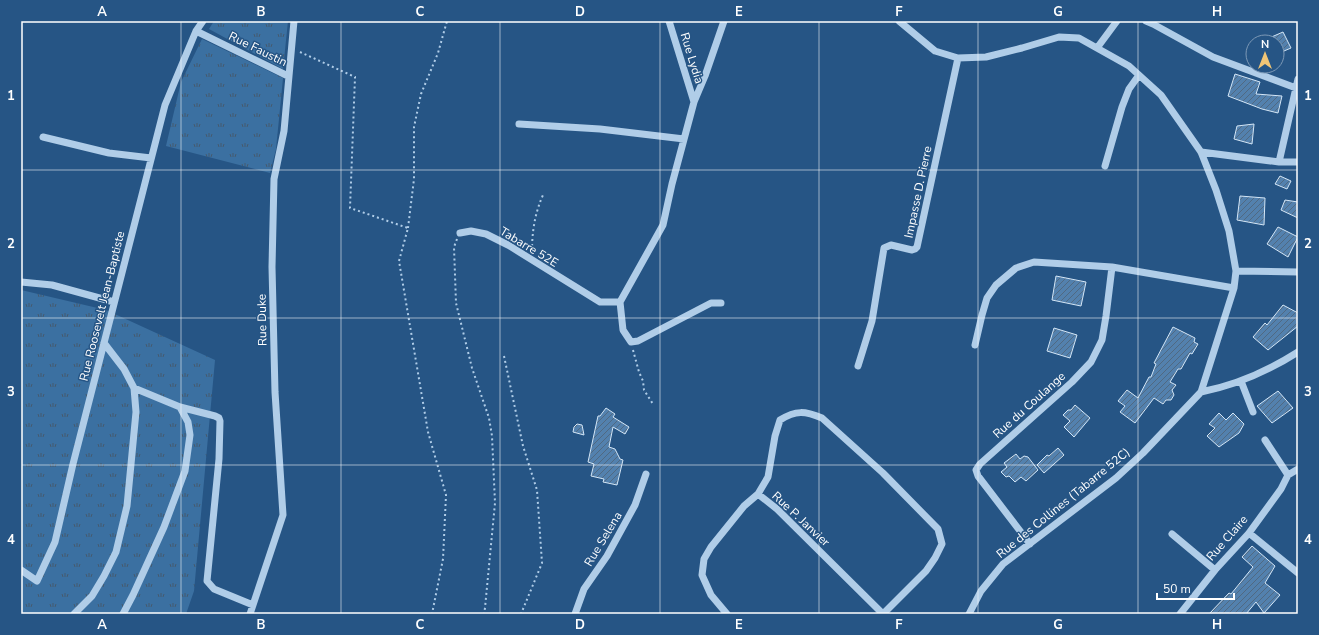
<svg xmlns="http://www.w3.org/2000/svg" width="1319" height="635" font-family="'Nunito Sans',sans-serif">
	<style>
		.grass { fill: url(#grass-tufts) }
		.building { fill: url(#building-hatch); stroke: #d4e6f6 }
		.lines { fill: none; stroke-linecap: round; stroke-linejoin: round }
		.path { stroke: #b0cde8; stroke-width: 2; stroke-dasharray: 2 3; stroke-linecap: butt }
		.minor { stroke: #b0cde8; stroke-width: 7 }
		.grid { fill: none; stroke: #fff; stroke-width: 1; stroke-opacity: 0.55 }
		.labels { text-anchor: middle; stroke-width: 3; stroke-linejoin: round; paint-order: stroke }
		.street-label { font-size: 12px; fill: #fff; stroke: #265585 }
		.neatline { fill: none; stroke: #fff; stroke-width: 1.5 }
		.grid-label { font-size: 13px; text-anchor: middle; font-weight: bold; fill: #fff }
	</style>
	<defs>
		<pattern id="grass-tufts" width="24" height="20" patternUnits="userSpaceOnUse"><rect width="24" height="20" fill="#3b70a1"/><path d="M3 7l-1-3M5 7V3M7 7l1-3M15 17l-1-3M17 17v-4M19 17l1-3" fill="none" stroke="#455a6e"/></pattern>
		<pattern id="building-hatch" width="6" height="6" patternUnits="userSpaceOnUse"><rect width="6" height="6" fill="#5381ae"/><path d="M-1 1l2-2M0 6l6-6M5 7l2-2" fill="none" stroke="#506982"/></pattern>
	</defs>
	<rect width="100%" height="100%" fill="#265585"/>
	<path class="grass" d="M214 21H288L283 69 209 29Z
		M202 39 283 78 276 149 270 173 166 146 181 82Z
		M21 290 106 310 215 360 194 591 186 614H21Z"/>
	<path class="building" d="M1283 32 1291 48 1277 54V42H1260Z
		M1235 74 1260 82 1256 94 1282 96 1278 113 1262 109 1228 96Z
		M1254 124 1252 144 1234 139 1237 126Z
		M1280 176 1291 181 1287 189 1275 184Z
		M1240 196 1265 198 1264 225 1237 220Z
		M1285 200 1298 202V218L1281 210Z
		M1278 227 1298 237 1288 257 1267 244Z
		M1056 276 1086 282 1081 306 1052 300Z
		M1283 305 1298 313V326L1268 350 1253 337 1265 323 1267 325Z
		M1173 327 1195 338 1194 342 1198 344 1192 354 1190 353 1181 369H1178L1170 382 1176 385 1172 390 1174 395 1171 400H1166L1163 404 1154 398 1135 423 1120 412 1125 406 1118 401 1127 390 1138 398 1149 377H1151L1156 364 1154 363Z
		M1054 328 1077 335 1070 358 1047 351Z
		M1278 391 1293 408 1272 423 1257 406Z
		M1075 405 1090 418 1074 437 1064 427 1070 421 1063 415 1068 410H1071Z
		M606 408 615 414 613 417 629 427 625 434 613 427 609 447 615 449 620 459 623 460 617 485 603 482 604 479 591 476 594 464 588 462 598 416H600Z
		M1219 413 1226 420 1233 413 1244 424 1239 433 1219 447 1207 436 1215 428 1209 424Z
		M577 424 582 425 584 435 573 432 574 427Z
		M1058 448 1064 455 1044 473 1037 465 1047 455 1049 456Z
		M1016 454 1020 459 1024 456 1028 457 1038 470 1026 481 1021 477 1015 482 1009 476 1006 477 1001 472 1007 467 1004 463Z
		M1252 546 1275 566 1265 583 1280 595 1264 613 1256 602 1246 614H1209L1229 593 1231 594 1253 567 1242 557Z"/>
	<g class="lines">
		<path class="path" d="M300 52 355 77 350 208 408 228 399 261 428 432 446 495 443 559 432 614
			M408 228 414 179V127L421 94 438 53 447 21
			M457 239 454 247 456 303 472 368 489 418 492 436 495 503 485 608 484 614
			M532 251C532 231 535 213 543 195
			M633 350 639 372 643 381 644 390 653 404
			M504 356 523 446 537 490 542 563 521 614"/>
		<path class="minor" d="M669 21 694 102
			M899 21 935 51 958 58 986 57 1022 48 1059 37 1079 38 1129 66 1161 95 1201 152 1216 190 1229 231 1236 271 1234 288 1201 392 1143 453 1116 478 1003 564 981 591 969 614
			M1146 21 1153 24 1213 57 1296 88
			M196 31 288 76
			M1097 48 1117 21
			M519 124 600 129 684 139
			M43 137 109 153 151 158
			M1201 152 1279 162H1298
			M1279 162 1298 79
			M1105 166 1122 107 1129 89 1139 75
			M460 233 471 231 486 234 508 245 600 302H620L663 225 672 184 694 102 705 76 724 21
			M1236 271 1298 272
			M21 282 52 285 114 302
			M620 302 623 330 631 342 638 341 711 303H721
			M975 345 982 315 987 298 996 285 1016 268 1034 262 1112 267 1234 288
			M858 366 872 321 884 248 891 245 912 250 915 249 917 247 958 58
			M1241 381 1253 412
			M1201 392C1237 385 1268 371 1298 352
			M180 407 215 416 219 418 220 421 219 459 207 581 214 589 253 605
			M1265 440 1288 475
			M1288 475 1298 469
			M758 494 777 509 883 614
			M1249 533 1298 573
			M1172 534 1215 570
			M1030 544 978 476 976 470 980 464 1072 382 1091 362 1102 340 1106 316 1112 267
			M21 570 37 581 55 542 73 464 165 105 196 31 203 21
			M74 614 92 596 104 576 116 552 127 506 136 412 134 388 124 369 104 343
			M123 614 133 595 164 527 185 471 190 435 188 422 180 407 134 388
			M250 614 283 515 275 392 272 267 274 179 284 131 294 21
			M575 614 584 589 607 556 635 505 646 474
			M727 614 711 595 702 575 704 559 711 547 744 506 758 494 768 477 775 436 780 420C796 410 805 411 822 418L883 473 938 529 942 544 935 558 926 571 883 614
			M1180 614 1215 570 1249 533 1281 489 1288 475"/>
	</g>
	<path class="grid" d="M181 21V614M341 21V614M500 21V614M660 21V614M819 21V614M978 21V614M1138 21V614M21 170H1298M21 318H1298M21 465H1298"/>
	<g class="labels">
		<g class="street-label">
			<text transform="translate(258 49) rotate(26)" y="4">Rue Faustin</text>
			<text transform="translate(692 58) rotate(73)" y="4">Rue Lydia</text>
			<text transform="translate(918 192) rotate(-78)" y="4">Impasse D. Pierre</text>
			<text transform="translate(529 247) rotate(31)" y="4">Tabarre 52E</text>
			<text transform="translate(102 306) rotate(-76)" y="4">Rue Roosevelt Jean-Baptiste</text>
			<text transform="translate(262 320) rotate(-91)" y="4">Rue Duke</text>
			<text transform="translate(1029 405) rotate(-42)" y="4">Rue du Coulange</text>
			<text transform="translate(1063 503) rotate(-39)" y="4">Rue des Collines (Tabarre 52C)</text>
			<text transform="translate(801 519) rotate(43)" y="4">Rue P. Janvier</text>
			<text transform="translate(1227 538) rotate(-49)" y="4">Rue Claire</text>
			<text transform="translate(603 539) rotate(-59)" y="4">Rue Selena</text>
		</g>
	</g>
	<rect width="1319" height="635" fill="none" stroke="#265585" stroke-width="44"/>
	<g transform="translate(1265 54)"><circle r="19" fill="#265585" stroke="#7d99b6"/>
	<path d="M0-3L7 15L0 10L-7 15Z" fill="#f0c576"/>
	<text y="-6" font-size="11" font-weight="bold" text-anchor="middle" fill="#ffffff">N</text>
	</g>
	<path d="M1157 593v6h77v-6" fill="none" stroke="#ffffff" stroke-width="2"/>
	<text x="1163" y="593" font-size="12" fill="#ffffff" stroke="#265585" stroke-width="3" paint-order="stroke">50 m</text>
	<rect x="22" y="22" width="1275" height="591" class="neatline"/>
	<g class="grid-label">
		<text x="102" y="16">A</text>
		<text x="261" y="16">B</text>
		<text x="420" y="16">C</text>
		<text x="580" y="16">D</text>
		<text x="739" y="16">E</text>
		<text x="899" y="16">F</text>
		<text x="1058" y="16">G</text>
		<text x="1217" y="16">H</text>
		<text x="11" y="100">1</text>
		<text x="1308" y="100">1</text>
		<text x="11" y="248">2</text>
		<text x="1308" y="248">2</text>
		<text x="11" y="396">3</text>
		<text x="1308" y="396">3</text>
		<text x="11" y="544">4</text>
		<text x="1308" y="544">4</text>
		<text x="102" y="629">A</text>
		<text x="261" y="629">B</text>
		<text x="420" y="629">C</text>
		<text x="580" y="629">D</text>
		<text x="739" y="629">E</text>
		<text x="899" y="629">F</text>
		<text x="1058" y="629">G</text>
		<text x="1217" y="629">H</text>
	</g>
</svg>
